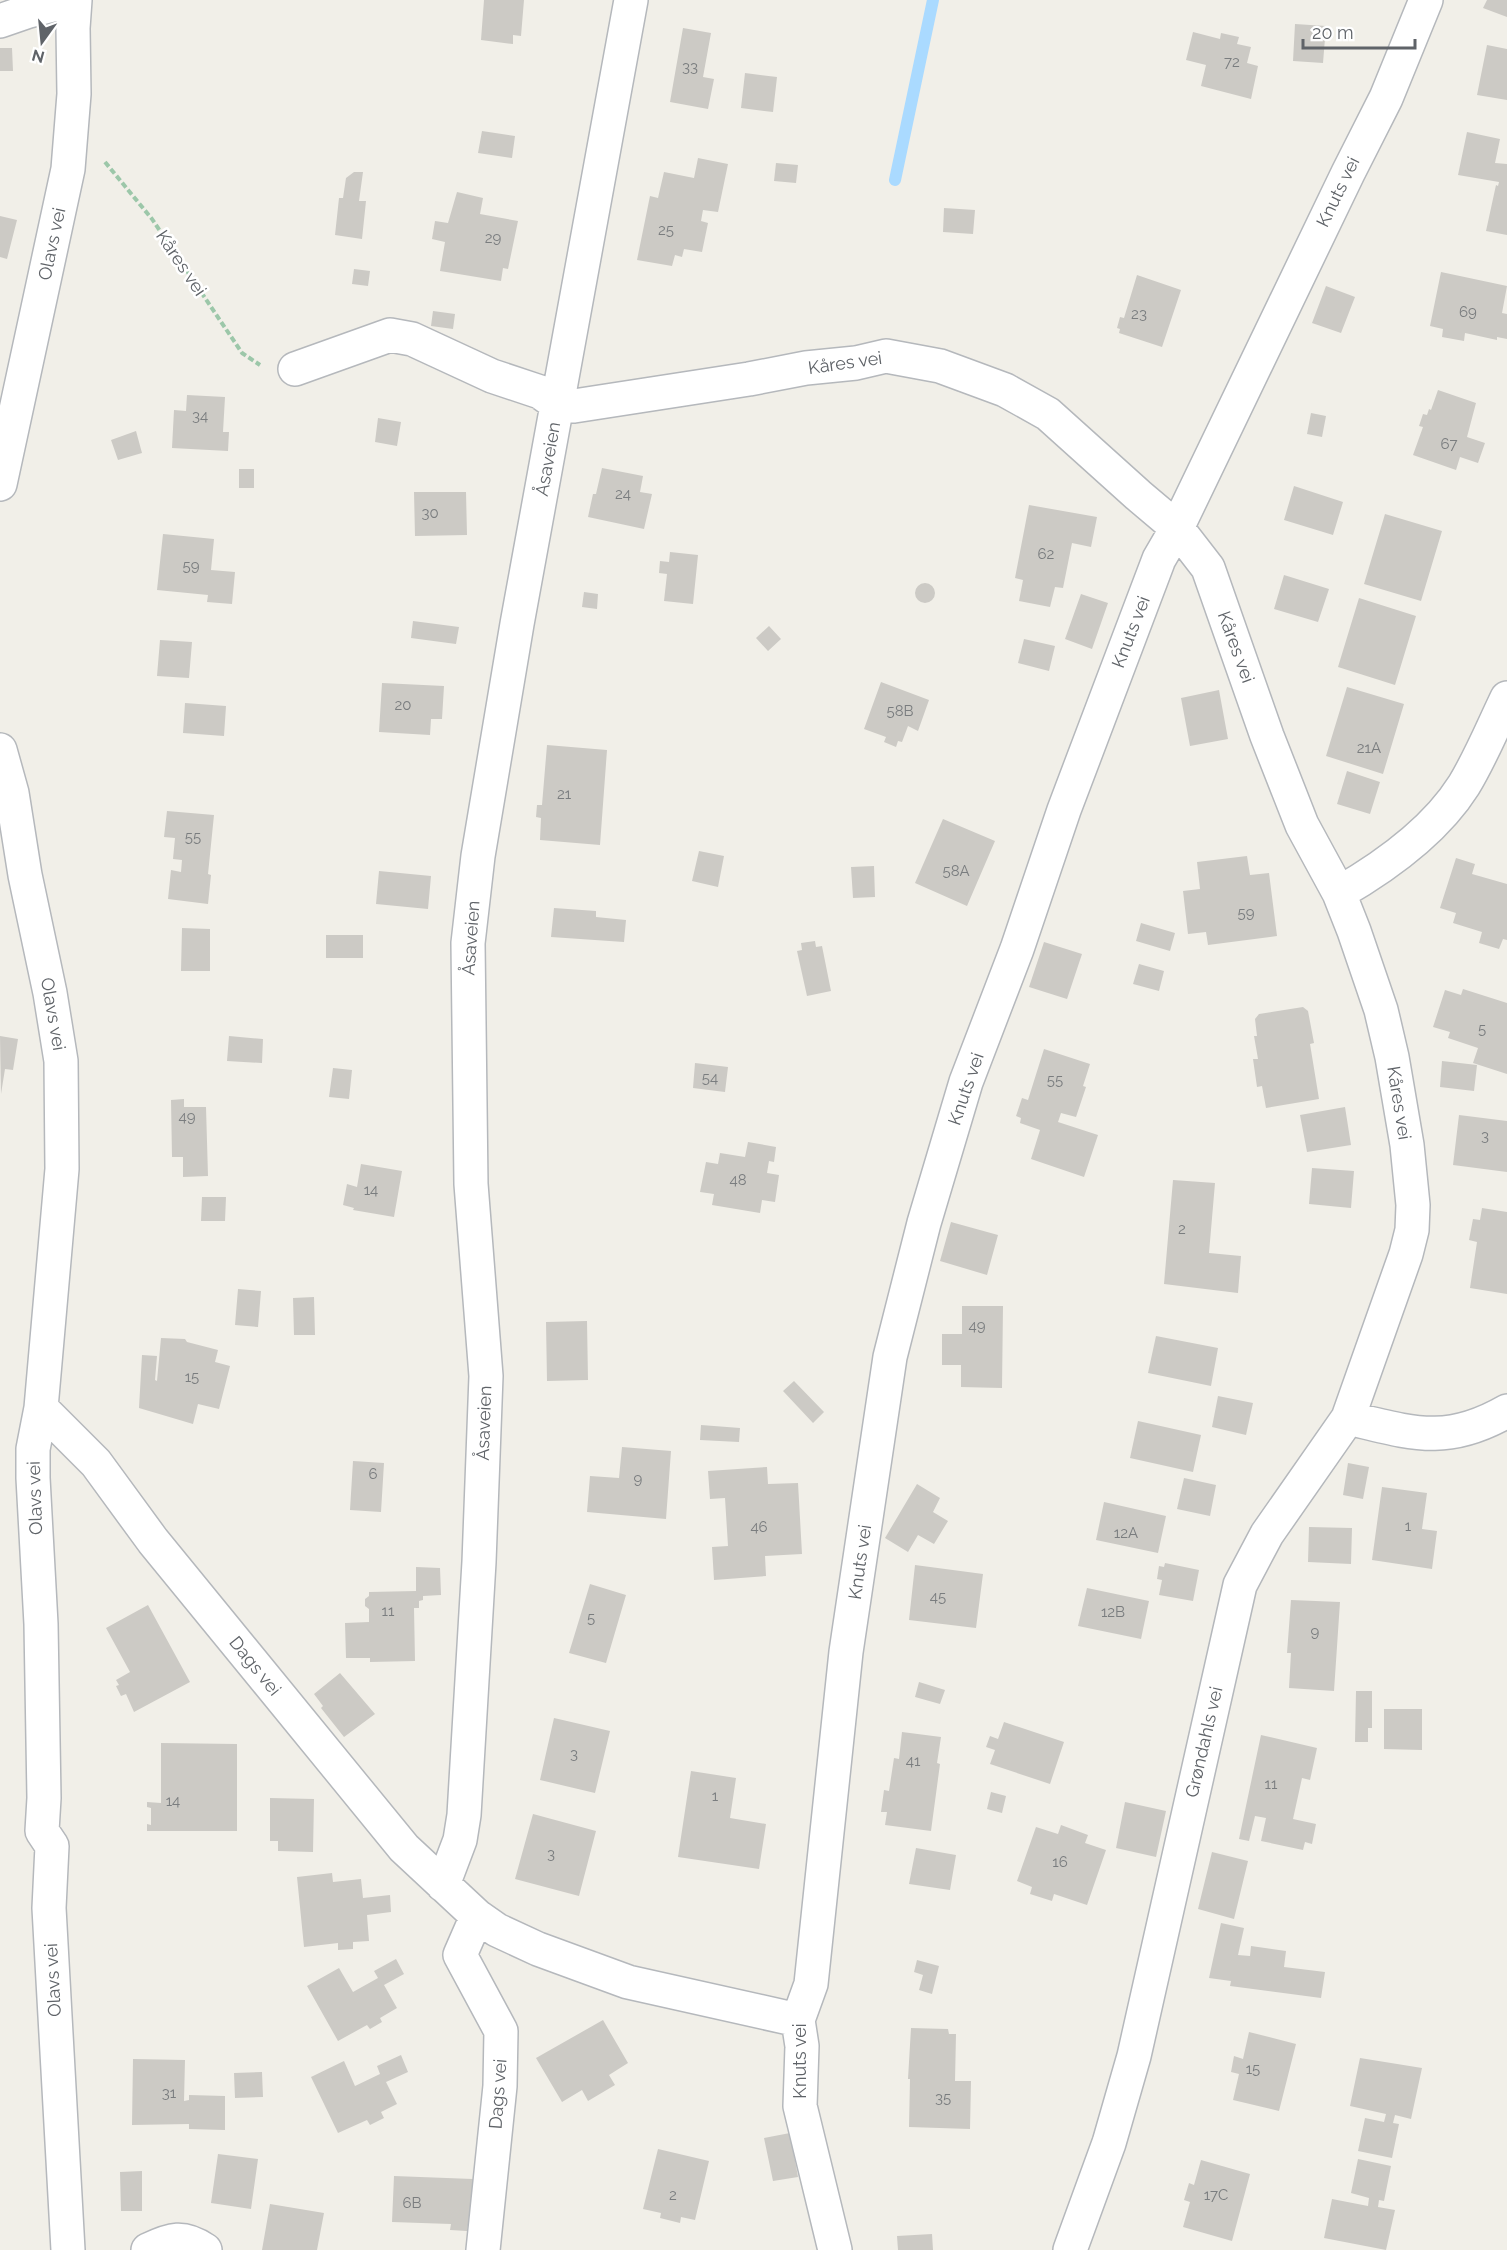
<svg xmlns="http://www.w3.org/2000/svg" width="1507" height="2250" font-family="Raleway,sans-serif">
	<style>
		.lines { fill: none; stroke-linecap: round; stroke-linejoin: round }
		.stream { stroke: #aadaff; stroke-width: 12 }
		.building { fill: #cccac5 }
		.minor-casing { stroke: #b5b8bc; stroke-width: 36 }
		.path { stroke: #9cc7a9; stroke-width: 4; stroke-dasharray: 6 3; stroke-linecap: butt }
		.minor { stroke: #fff; stroke-width: 33 }
		.labels { text-anchor: middle; stroke-width: 5; stroke-linejoin: round; paint-order: stroke }
		.number-label { font-size: 15px; fill: #7a7d7f }
		.street-label { font-size: 18px; fill: #5f6368; stroke: #fff }
	</style>
	<rect width="100%" height="100%" fill="#f1efe8"/>
	<g class="lines">
		<path class="stream" d="M895 180 933 0"/>
	</g>
	<path class="building" d="M484 0H524L521 36 513 35V44L481 40Z
		M1487 0H1507V17L1483 8Z
		M1295 24 1326 26 1323 63 1293 61Z
		M683 28 711 33 703 77 714 79 708 109 670 102Z
		M1193 32 1220 39 1221 33 1239 37 1237 44 1251 47 1247 63 1258 66 1251 99 1201 86 1206 65 1186 60Z
		M1487 45 1507 49V100L1477 95Z
		M0 48H12L13 71H0Z
		M745 73 777 77 773 112 741 108Z
		M482 131 515 136 512 158 478 153Z
		M1467 132 1500 139 1495 163 1507 164V235L1486 231 1496 185 1498 186 1499 182 1458 175Z
		M698 158 728 164 718 212 703 210 701 221 708 223 702 252 684 249 682 257 675 255 672 266 637 260 650 196 658 198 664 172 694 178Z
		M776 163 798 165 796 183 774 181Z
		M354 172H363L359 201H366L362 239 335 235 339 198H343L346 178Z
		M457 192 483 198 480 214 518 221 508 269 503 268 501 281 440 271 445 242 432 239 435 221 448 223Z
		M944 208 975 210 973 234 943 232Z
		M0 216 17 220 7 259 0 257Z
		M354 269 370 271 368 286 352 284Z
		M1441 272 1507 286 1502 313 1507 314V339L1497 337V340L1465 333 1464 341 1442 337 1443 329 1430 326Z
		M1137 275 1181 290 1162 347 1119 333 1120 329 1117 328 1120 317 1124 318Z
		M1326 286 1355 297 1341 333 1312 323Z
		M433 311 455 314 453 329 431 326Z
		M1438 390 1476 403 1467 437 1485 443 1478 463 1460 457 1456 470 1413 455 1423 427 1419 426 1423 414 1427 415 1429 409 1431 410Z
		M187 395 225 397 223 432H229L228 451 172 448 174 410 186 411Z
		M1311 413 1326 416 1322 437 1307 434Z
		M378 418 401 422 397 446 375 442Z
		M136 431 142 453 118 460 111 440Z
		M602 468 643 476 640 492 652 494 644 529 588 517 593 494H596Z
		M239 469H254V488H239Z
		M1294 486 1343 502 1333 535 1284 520Z
		M414 492H466L467 535 415 536Z
		M1029 505 1097 517 1091 547 1072 543 1063 588 1055 587 1050 607 1019 601 1023 580 1015 578Z
		M1385 514 1442 531 1421 601 1364 584Z
		M163 534 214 539 211 570 235 572 232 604 207 602 208 595 157 590Z
		M670 552 698 555 693 604 664 601 667 574 659 573 660 561 669 562Z
		M1284 575 1329 589 1318 622 1274 609Z
		M915 593a10 10 0 1 1 20 0a10 10 0 1 1-20 0Z
		M584 592 598 594 597 609 582 607Z
		M1081 594 1108 603 1092 649 1065 639Z
		M1359 598 1416 616 1395 685 1338 667Z
		M413 621 459 627 456 644 411 638Z
		M769 626 781 639 768 651 756 638Z
		M1024 639 1055 646 1049 671 1018 663Z
		M160 640 192 642 189 678 157 676Z
		M881 682 929 700 918 731 908 726 902 742 898 741 896 747 884 742 886 737 864 729Z
		M382 683 444 686 442 719H431L430 735 379 732Z
		M1347 687 1404 704 1383 774 1326 756Z
		M1219 690 1228 739 1190 746 1181 698Z
		M185 703 226 706 224 736 183 733Z
		M547 745 607 750 600 845 540 840 541 818 536 817 537 805H542Z
		M1347 771 1380 782 1370 814 1337 804Z
		M167 811 214 815 208 874 211 875 208 904 168 899 171 870 181 872 182 860 173 859 175 838 164 837Z
		M943 819 995 841 967 906 915 883Z
		M699 851 724 856 718 887 692 881Z
		M1247 856 1250 875 1269 873 1277 936 1208 945 1206 932 1188 934 1183 891 1200 889 1197 862Z
		M1456 858 1475 864 1472 874 1507 884V940L1503 939 1499 949 1479 943 1482 932 1453 923 1456 913 1440 908Z
		M874 866 875 897 853 898 851 867Z
		M379 871 431 876 428 909 376 904Z
		M554 908 596 911V917L626 920 624 942 551 937Z
		M1141 923 1175 933 1170 951 1136 941Z
		M182 928 210 929V971H181Z
		M326 935H363V958H326Z
		M815 941 816 947 822 946 831 991 807 996 797 951 802 950 801 943Z
		M1044 942 1082 954 1067 999 1029 987Z
		M1139 964 1164 971 1159 991 1133 984Z
		M1463 989 1507 1003V1074L1473 1063 1478 1048 1448 1038 1450 1032 1433 1027 1445 990 1461 995Z
		M1303 1007 1308 1011 1314 1043 1310 1044 1319 1099 1266 1108 1262 1086 1257 1087 1253 1059H1258L1254 1036H1257L1255 1019 1259 1014Z
		M0 1036 18 1039 13 1070 5 1069 1 1094Z
		M229 1036 263 1039 262 1063 227 1061Z
		M1044 1049 1090 1064 1083 1086 1086 1087 1076 1117 1061 1113 1058 1122 1098 1135 1084 1177 1031 1159 1040 1130 1020 1123 1021 1118 1016 1116 1022 1098 1028 1100Z
		M1442 1061 1477 1065 1474 1091 1440 1087Z
		M695 1063 728 1067 725 1092 693 1088Z
		M333 1068 352 1070 349 1099 329 1097Z
		M184 1099V1107H206L208 1176 183 1177V1157H172L171 1100Z
		M1345 1107 1351 1145 1307 1152 1300 1115Z
		M1459 1115 1507 1121V1172L1453 1165Z
		M748 1142 776 1147 774 1162 769 1161 767 1173 779 1175 775 1202 762 1200 760 1213 712 1205 714 1194 700 1192 706 1162 718 1164 720 1153 745 1157Z
		M361 1164 402 1171 394 1217 353 1210 354 1208 343 1205 347 1184 357 1187Z
		M1312 1168 1354 1171 1351 1208 1309 1204Z
		M1173 1180 1215 1183 1209 1253 1241 1256 1238 1293 1164 1284Z
		M202 1197H226L225 1221H201Z
		M1482 1208 1507 1212V1294L1470 1288 1477 1242 1469 1240 1473 1219 1480 1220Z
		M951 1222 998 1235 987 1275 940 1261Z
		M238 1289 261 1291 258 1327 235 1325Z
		M314 1297 315 1335H294L293 1298Z
		M962 1306H1003L1002 1388 961 1387V1365H942V1334H962Z
		M587 1321 588 1380 547 1381 546 1322Z
		M1156 1336 1218 1348 1211 1386 1148 1373Z
		M161 1338 185 1339 187 1342 218 1350 215 1362 230 1366 219 1409 198 1404 193 1424 139 1408 142 1355 157 1356 155 1380 157 1381Z
		M794 1381 824 1412 813 1423 783 1391Z
		M1218 1396 1253 1403 1246 1435 1212 1427Z
		M1138 1421 1201 1435 1193 1472 1130 1458Z
		M701 1425 740 1428 739 1442 700 1440Z
		M622 1447 671 1451 666 1519 587 1512 590 1476 619 1478Z
		M353 1461 384 1463 381 1512 350 1510Z
		M1348 1463 1369 1467 1363 1499 1343 1495Z
		M767 1467 768 1484 798 1483 802 1554 765 1556 766 1576 714 1580 712 1547 728 1546 725 1498 710 1499 708 1471Z
		M1184 1478 1216 1485 1210 1516 1177 1509Z
		M917 1484 940 1498 933 1512 948 1521 934 1544 918 1535 908 1552 885 1538Z
		M1382 1487 1427 1493 1422 1529 1437 1531 1432 1569 1372 1560Z
		M1104 1502 1166 1516 1158 1553 1096 1540Z
		M1309 1527 1352 1528 1351 1564 1308 1562Z
		M1165 1563 1199 1570 1193 1601 1159 1595 1162 1580 1157 1579 1159 1566 1164 1567Z
		M915 1565 983 1574 976 1628 909 1620Z
		M416 1567 440 1568 441 1595 423 1596V1600L419 1601V1608H414L415 1661 370 1662V1658H346L345 1623 369 1622V1609L365 1606V1599L369 1596V1592L416 1591Z
		M590 1584 626 1595 606 1663 569 1653Z
		M1087 1588 1149 1601 1141 1639 1078 1626Z
		M1291 1600 1340 1602 1334 1691 1289 1688 1291 1653H1287Z
		M148 1605 190 1682 134 1712 126 1694 121 1696 116 1686 119 1685 116 1680 130 1672 106 1628Z
		M340 1673 375 1714 344 1737 321 1708 323 1706 314 1694Z
		M919 1682 945 1690 940 1704 915 1697Z
		M1356 1691H1372V1728H1368V1742H1355Z
		M1384 1709H1422V1750L1384 1749Z
		M554 1718 610 1731 595 1793 540 1780Z
		M1004 1722 1064 1742 1050 1784 990 1764 995 1750 986 1747 990 1736 998 1739Z
		M902 1732 941 1737 937 1763 940 1764 931 1831 885 1825 887 1812H881L884 1790 889 1791 894 1758 899 1759Z
		M1261 1735 1317 1748 1310 1780 1302 1778 1293 1819 1316 1824 1312 1844 1305 1842 1303 1850 1261 1841 1266 1818 1255 1816 1249 1841 1239 1839Z
		M161 1743 237 1744V1831H147V1824L151 1825V1808L147 1807V1802L161 1803Z
		M691 1771 736 1778 730 1818 766 1824 759 1869 678 1857Z
		M991 1792 1006 1796 1002 1813 987 1809Z
		M270 1798 314 1799 313 1852 278 1851V1841H270Z
		M1125 1802 1166 1811 1156 1857 1116 1848Z
		M533 1814 596 1831 579 1896 515 1879Z
		M1061 1825 1088 1835 1085 1843 1106 1850 1087 1905 1054 1894 1052 1901 1030 1894 1032 1887 1017 1881 1036 1827 1058 1834Z
		M916 1848 956 1855 950 1890 909 1884Z
		M1212 1852 1248 1861 1234 1919 1198 1909Z
		M332 1873 333 1882 361 1879 363 1898 390 1895 391 1912 367 1915 369 1941 353 1942V1949L338 1950V1943L304 1947 297 1877Z
		M1221 1923 1244 1928 1238 1955 1250 1956 1251 1946 1286 1951 1284 1967 1325 1972 1321 1998 1230 1986 1231 1981 1209 1978Z
		M396 1959 404 1974 384 1985 397 2008 380 2018 382 2022 370 2029 367 2025 338 2041 307 1986 339 1968 353 1992 378 1978 374 1971Z
		M917 1960 939 1966 932 1994 919 1990 923 1975 914 1972Z
		M603 2020 628 2063 609 2075 615 2085 588 2101 582 2090 562 2102 536 2058Z
		M911 2028 948 2029 949 2034H956L955 2081H971L970 2129 909 2127 910 2079H908Z
		M1249 2032 1296 2044 1279 2111 1233 2100 1239 2074 1231 2072 1234 2056 1243 2059Z
		M401 2055 408 2072 386 2082 397 2104 381 2112 384 2118 370 2125 367 2120 338 2133 311 2077 344 2061 355 2086 380 2074 377 2066Z
		M1360 2058 1422 2068 1411 2119 1395 2115 1393 2123 1399 2124 1392 2158 1358 2151 1365 2118 1384 2122 1386 2114 1350 2106Z
		M133 2059 185 2060 184 2101 189 2100V2095L225 2096V2130L189 2129V2124L132 2125Z
		M262 2072 263 2097 235 2098 234 2073Z
		M790 2133 798 2177 773 2181 764 2138Z
		M658 2149 709 2161 695 2220 681 2217 680 2223 660 2218 661 2213 643 2209Z
		M218 2154 258 2159 251 2209 211 2203Z
		M1358 2159 1391 2166 1384 2201 1379 2200 1378 2207 1395 2210 1386 2250 1324 2238 1332 2199 1368 2206 1369 2198 1351 2193Z
		M1201 2160 1250 2174 1232 2241 1183 2227 1190 2202 1184 2200 1189 2183 1194 2185Z
		M142 2171V2211H121L120 2172Z
		M394 2176 473 2179 471 2225H468L467 2231 450 2230 451 2224 392 2222Z
		M270 2204 324 2213 317 2250H262Z
		M932 2234 933 2250H898L897 2236Z"/>
	<g class="lines">
		<defs>
			<path id="minor" d="M0 21 29 11 72 0
				M295 369 390 335 412 339 492 376 540 392 557 404 574 406 749 379 806 368 856 363 886 356 940 366 1005 390 1048 414 1138 495 1177 528 1208 568 1267 736 1302 825 1339 893 1354 931 1381 1010 1392 1057 1407 1145 1413 1205 1412 1230 1406 1254 1348 1418 1267 1534 1240 1585 1134 2056 1109 2143 1070 2250
				M0 484 68 169 74 94 73 28 75 0
				M0 750 12 793 25 875 50 993 61 1061 62 1169 41 1408 33 1449V1478L41 1624 44 1798 42 1831 52 1846 49 1908 68 2250
				M1339 893C1386 866 1435 831 1464 785 1481 757 1493 727 1507 698
				M41 1408 96 1463 153 1541 404 1848 477 1916 497 1930 538 1949 628 1982 798 2020
				M1348 1418C1412 1433 1446 1446 1507 1411
				M443 1885 460 1840 464 1815 479 1562 486 1376 471 1184 468 943 478 856 517 624 631 0
				M477 1916 460 1955 501 2031 500 2086 483 2250
				M148 2250C171 2239 183 2235 205 2250
				M835 2250 800 2106 802 2046 798 2020 811 1984 846 1652 890 1357 924 1223 966 1082 1017 949 1064 810 1159 559 1177 528 1348 173 1386 98 1426 0"/>
		</defs>
		<use href="#minor" class="minor-casing"/>
		<path class="path" d="M105 162 152 219 242 353 260 365"/>
		<use href="#minor" class="minor"/>
	</g>
	<g class="labels">
		<g class="number-label">
			<text x="1232" y="67">72</text>
			<text x="690" y="72">33</text>
			<text x="666" y="235">25</text>
			<text x="493" y="243">29</text>
			<text x="1468" y="317">69</text>
			<text x="1139" y="319">23</text>
			<text x="200" y="421">34</text>
			<text x="1449" y="449">67</text>
			<text x="623" y="499">24</text>
			<text x="430" y="518">30</text>
			<text x="1046" y="559">62</text>
			<text x="191" y="571">59</text>
			<text x="403" y="710">20</text>
			<text x="900" y="716">58B</text>
			<text x="1369" y="753">21A</text>
			<text x="564" y="799">21</text>
			<text x="193" y="842">55</text>
			<text x="956" y="876">58A</text>
			<text x="1246" y="918">59</text>
			<text x="1482" y="1034">5</text>
			<text x="710" y="1083">54</text>
			<text x="1055" y="1085">55</text>
			<text x="187" y="1122">49</text>
			<text x="1485" y="1141">3</text>
			<text x="738" y="1185">48</text>
			<text x="371" y="1195">14</text>
			<text x="1182" y="1234">2</text>
			<text x="977" y="1331">49</text>
			<text x="192" y="1382">15</text>
			<text x="373" y="1479">6</text>
			<text x="638" y="1484">9</text>
			<text x="1408" y="1531">1</text>
			<text x="759" y="1532">46</text>
			<text x="1126" y="1538">12A</text>
			<text x="938" y="1602">45</text>
			<text x="388" y="1616">11</text>
			<text x="1113" y="1617">12B</text>
			<text x="591" y="1623">5</text>
			<text x="1315" y="1637">9</text>
			<text x="574" y="1759">3</text>
			<text x="913" y="1766">41</text>
			<text x="1271" y="1789">11</text>
			<text x="715" y="1801">1</text>
			<text x="173" y="1806">14</text>
			<text x="551" y="1859">3</text>
			<text x="1060" y="1867">16</text>
			<text x="1253" y="2074">15</text>
			<text x="169" y="2098">31</text>
			<text x="943" y="2103">35</text>
			<text x="673" y="2200">2</text>
			<text x="1216" y="2200">17C</text>
			<text x="412" y="2208">6B</text>
		</g>
		<g class="street-label">
			<text transform="translate(1338 192) rotate(-64)" y="6">Knuts vei</text>
			<text transform="translate(52 244) rotate(-78)" y="6">Olavs vei</text>
			<text transform="translate(181 263) rotate(56)" y="6">Kåres vei</text>
			<text transform="translate(845 363) rotate(-8)" y="6">Kåres vei</text>
			<text transform="translate(548 459) rotate(-80)" y="6">Åsaveien</text>
			<text transform="translate(1131 632) rotate(-69)" y="6">Knuts vei</text>
			<text transform="translate(1236 647) rotate(70)" y="6">Kåres vei</text>
			<text transform="translate(471 938) rotate(-86)" y="6">Åsaveien</text>
			<text transform="translate(53 1014) rotate(80)" y="6">Olavs vei</text>
			<text transform="translate(966 1089) rotate(-71)" y="6">Knuts vei</text>
			<text transform="translate(1399 1103) rotate(81)" y="6">Kåres vei</text>
			<text transform="translate(484 1423) rotate(-88)" y="6">Åsaveien</text>
			<text transform="translate(35 1498) rotate(-92)" y="6">Olavs vei</text>
			<text transform="translate(860 1562) rotate(-82)" y="6">Knuts vei</text>
			<text transform="translate(255 1666) rotate(51)" y="6">Dags vei</text>
			<text transform="translate(1204 1742) rotate(-77)" y="6">Grøndahls vei</text>
			<text transform="translate(53 1980) rotate(-93)" y="6">Olavs vei</text>
			<text transform="translate(800 2061) rotate(-90)" y="6">Knuts vei</text>
			<text transform="translate(498 2094) rotate(-86)" y="6">Dags vei</text>
		</g>
	</g>
	<g transform="translate(42 42) rotate(195)" stroke="#ffffff" stroke-width="4.5" paint-order="stroke">
	<path d="M0-4.5L10 22L0 15L-10 22Z" fill="#5f6368"/>
	<text y="-9" font-size="16" font-weight="bold" text-anchor="middle" fill="#5f6368">N</text>
	</g>
	<path d="M1303 39v9h112v-9" fill="none" stroke="#5f6368" stroke-width="3"/>
	<text x="1312" y="39" font-size="18" fill="#5f6368" stroke="#ffffff" stroke-width="4.5" paint-order="stroke">20 m</text>
</svg>
